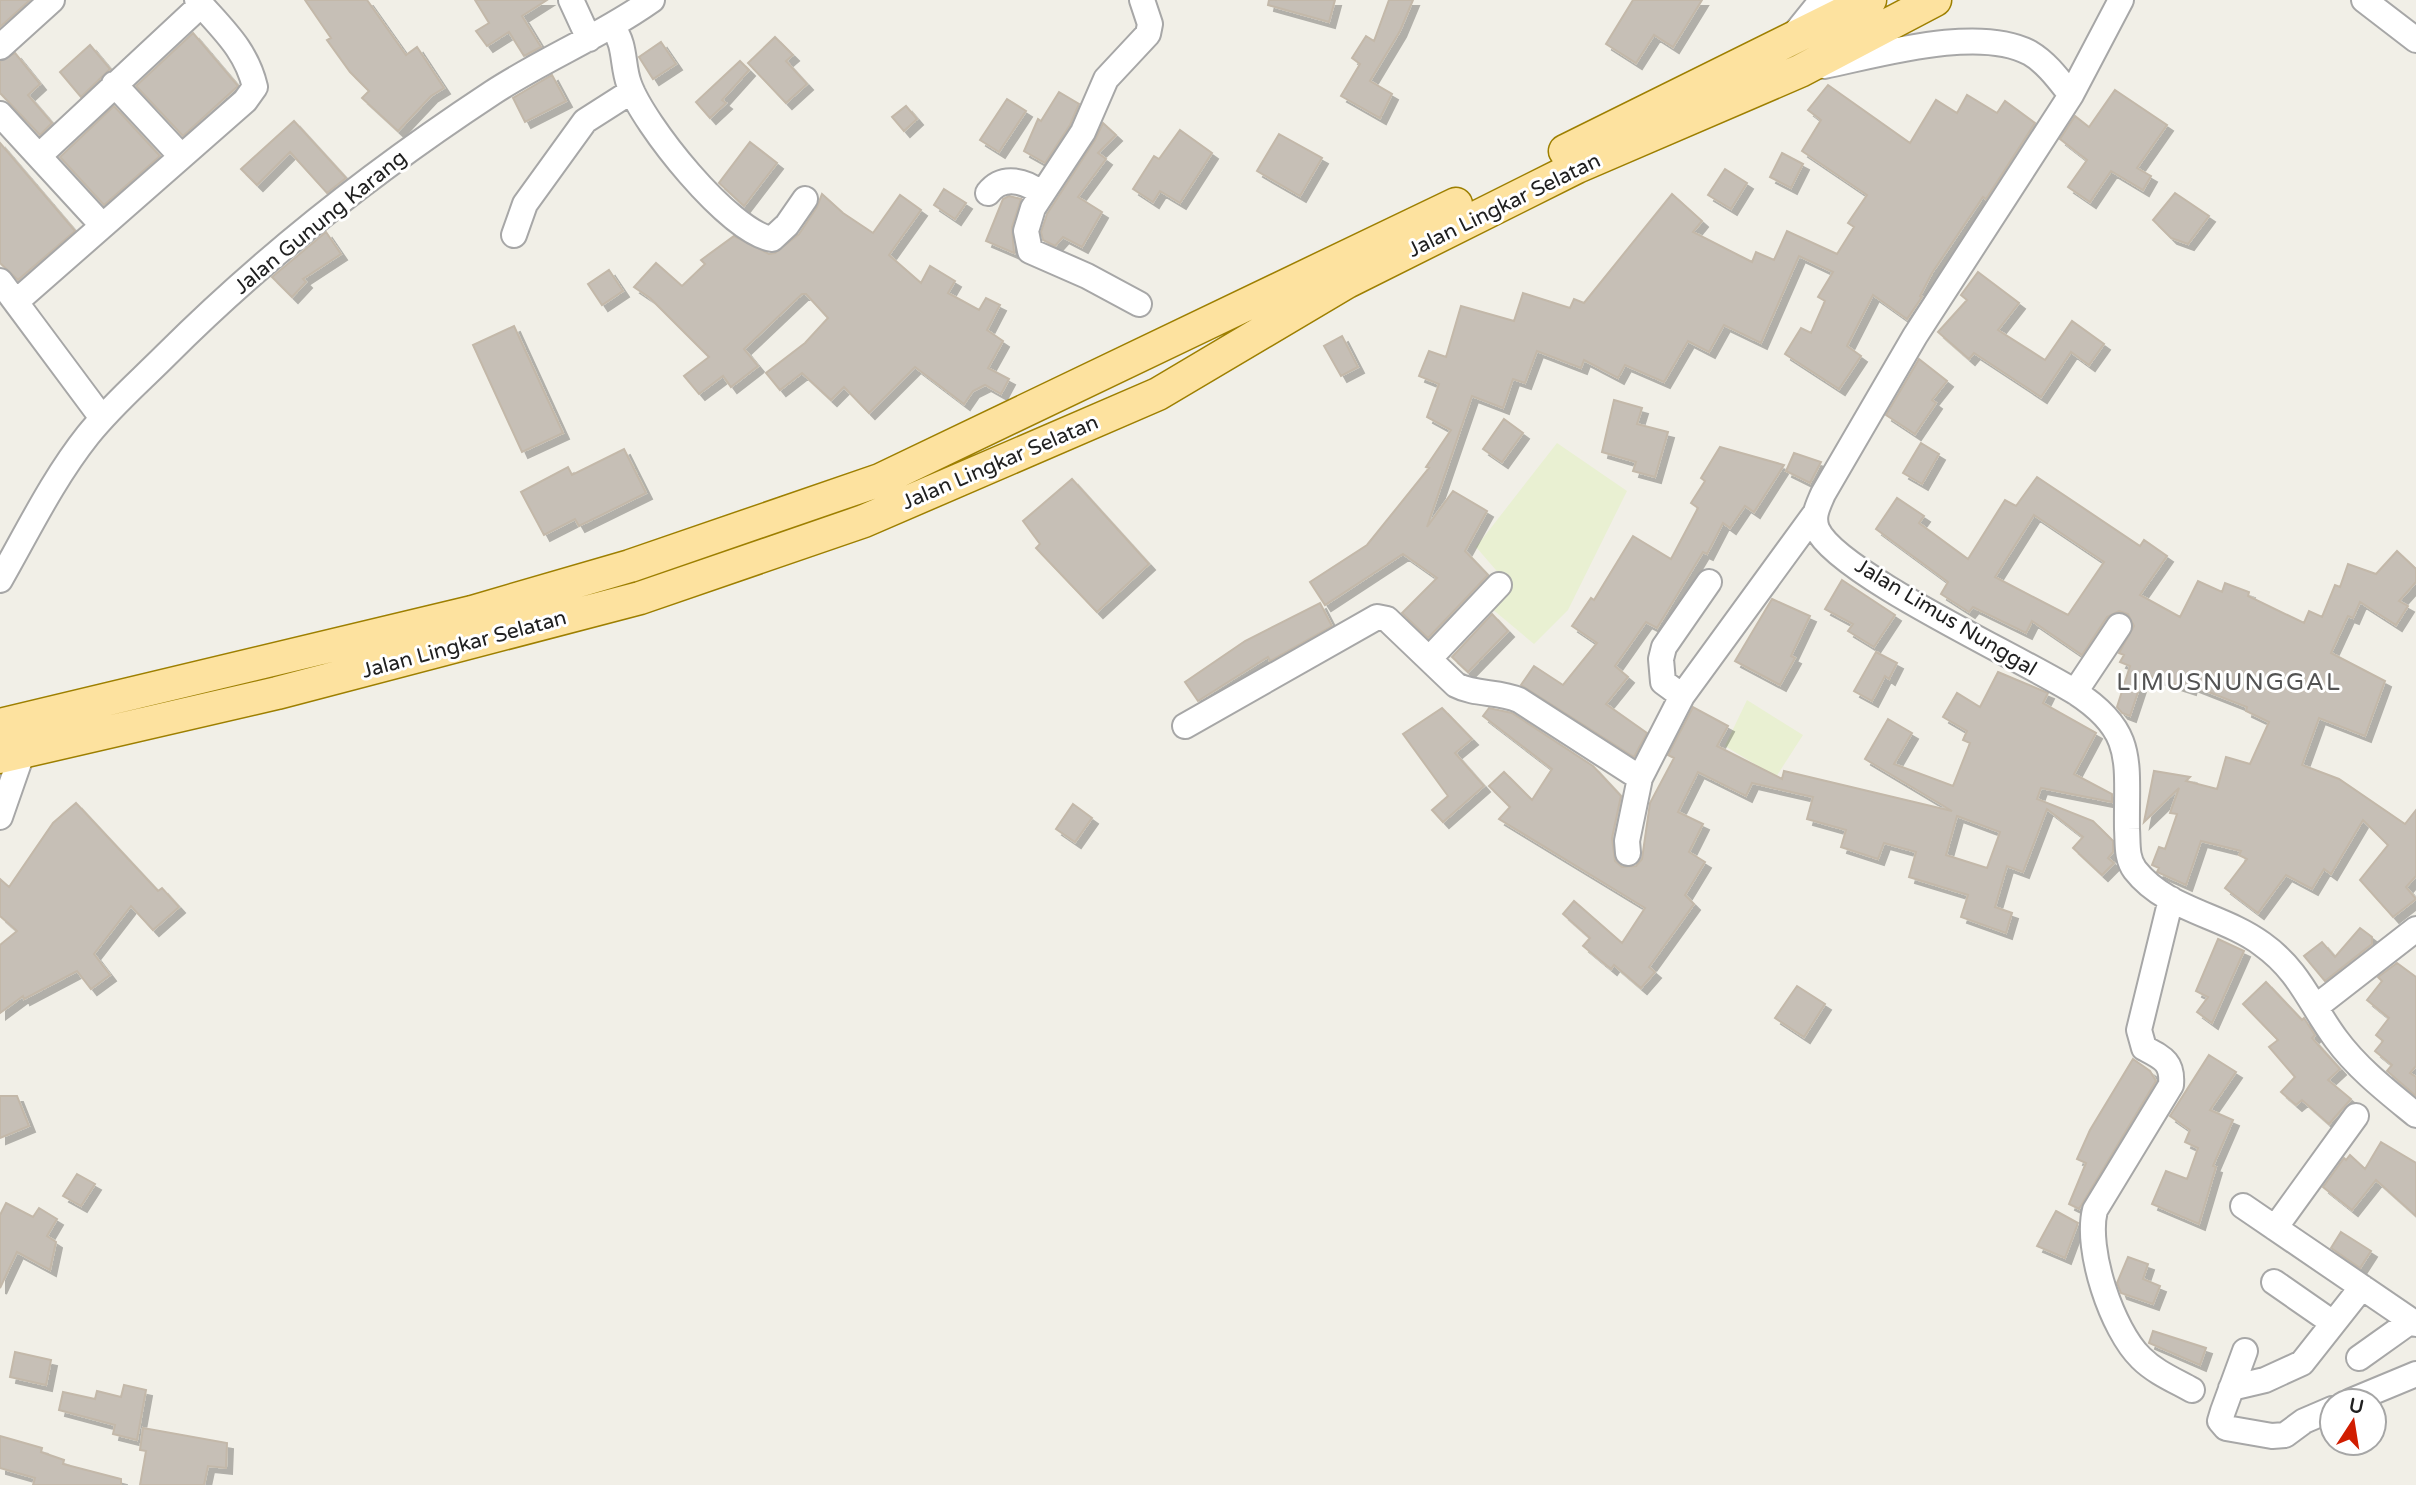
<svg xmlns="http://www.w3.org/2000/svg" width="2416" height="1485" font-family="'Varela Round',sans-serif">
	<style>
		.farmland { fill: #e9f0d2 }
		.building { fill: #c6bfb6; stroke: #c3b8a9; stroke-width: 2; fill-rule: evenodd; filter: url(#shadow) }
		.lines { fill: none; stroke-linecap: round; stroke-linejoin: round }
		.minor-casing { stroke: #a7a7a7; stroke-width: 28 }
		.major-casing { stroke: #9d7f00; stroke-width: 35 }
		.minor { stroke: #fff; stroke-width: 24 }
		.major { stroke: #fde29f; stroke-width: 32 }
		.labels { text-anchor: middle; stroke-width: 6; stroke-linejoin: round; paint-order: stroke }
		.street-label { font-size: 21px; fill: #202020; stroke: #fff }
		.quarter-label { font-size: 24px; letter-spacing: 2px; fill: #535353; stroke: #fff }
	</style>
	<defs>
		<filter id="shadow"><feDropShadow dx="6" dy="6" stdDeviation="0" flood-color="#0004"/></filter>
	</defs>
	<rect width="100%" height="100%" fill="#f1efe7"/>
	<path class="farmland" d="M1557 443 1627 491 1568 610 1534 644 1491 608 1508 584 1476 547Z
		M1747 700 1803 735 1776 777 1725 746Z"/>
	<path class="building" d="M0 0H30L0 27Z
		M305 0H367L406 55 417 47 444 88 431 96 398 131 362 98 369 91 350 72 327 40 331 38Z
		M475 0H547L522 16 541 47 524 56 509 32 487 46 476 31 489 23Z
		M1269 0H1335L1329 22 1268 5Z
		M1389 0H1413L1400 31 1370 81 1392 94 1380 118 1341 96 1360 64 1352 58 1366 36 1374 41Z
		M1633 0H1702L1673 47 1654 35 1636 63 1606 44Z
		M193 33 238 86 183 136 136 86Z
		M775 37 793 55 786 61 807 84 786 103 748 63Z
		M661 42 676 64 653 79 639 57Z
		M90 45 110 69 81 97 60 72Z
		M15 53 40 84 28 95 52 123 40 135 0 93V61Z
		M740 61 749 70 722 100 726 103 710 118 696 102Z
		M552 75 566 101 525 122 513 98Z
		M1828 85 1910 143 1936 100 1957 113 1967 95 1997 113 2005 101 2035 123 1986 199 1983 197 1932 273 1920 296 1922 297 1907 319 1873 295 1847 346 1861 356 1839 389 1785 354 1801 328 1811 333 1825 301 1818 297 1833 272 1799 256 1761 343 1724 325 1709 352 1688 341 1664 382 1625 365 1618 378 1584 360 1581 368 1537 351 1525 383 1513 379 1503 408 1472 396 1427 527 1453 491 1487 511 1465 551 1488 575 1428 638 1402 613 1437 578 1403 554 1325 605 1310 582 1367 545 1429 468 1426 467 1451 430 1427 417 1439 384 1419 376 1429 351 1446 357 1461 306 1514 321 1523 293 1570 308 1574 299 1584 303 1672 194 1702 221 1693 232 1752 262 1756 252 1774 260 1787 231 1837 254 1854 227 1848 223 1867 195 1802 151 1821 120 1808 110Z
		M2115 90 2167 125 2137 168 2151 176 2143 190 2111 171 2090 202 2068 187 2087 160 2060 139 2075 116 2089 127Z
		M1059 92 1079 104 1070 125 1045 163 1024 151 1038 119 1041 121Z
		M1007 99 1026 111 999 152 980 140Z
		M114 106 160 156 104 205 60 157Z
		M906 106 917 119 904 131 892 117Z
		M294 121 346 178 327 193 290 152 257 185 241 169Z
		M1103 123 1116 135 1098 153 1106 159 1078 197 1102 212 1082 247 1063 237 1055 246 1043 240 1041 232 1047 214 1095 140Z
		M1180 130 1212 153 1180 203 1160 191 1153 202 1133 189 1154 156 1159 159Z
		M1279 134 1322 158 1300 196 1257 171Z
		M750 142 777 163 744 206 719 183Z
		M0 143 75 231 18 280 0 263Z
		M1782 153 1803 164 1791 188 1770 177Z
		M1725 169 1747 183 1731 209 1708 195Z
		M944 189 966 203 955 219 934 205Z
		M2175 193 2209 216 2188 244 2171 238 2153 220Z
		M822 194 843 213 873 233 900 195 921 210 889 255 921 283 930 266 955 281 948 293 979 310 986 298 1000 305 987 330 1003 341 988 368 1009 379 1001 394 985 385 973 391 964 404 915 367 869 413 844 387 831 400 802 373 780 390 766 373 805 343 828 318 806 294H802L744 349 758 366 731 387 723 376 699 394 684 376 709 357 650 298 634 287 656 263 682 286 705 264 701 260 734 236 769 254 775 253 799 234 817 207Z
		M1009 196 1021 199 1012 227 1014 253 986 241 1003 199Z
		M326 232 341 254 303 279 306 282 292 297 272 277Z
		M609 270 623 291 602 305 588 284Z
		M1978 272 2019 303 1998 330 2045 360 2072 321 2104 344 2089 365 2071 352 2041 397 1974 353 1969 359 1938 332 1967 300 1961 295Z
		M514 326 563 433 522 452 473 345Z
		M1342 336 1358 367 1341 376 1324 346Z
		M1919 359 1947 381 1932 400 1936 403 1915 434 1886 415Z
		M1614 400 1642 408 1637 424 1668 432 1655 477 1633 471 1636 462 1602 452Z
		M1504 419 1523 433 1502 462 1483 449Z
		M1921 443 1939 454 1922 484 1903 473Z
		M1720 447 1784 465 1754 512 1745 506 1730 528 1723 523 1707 554 1703 552 1657 628 1646 622 1615 666 1628 677 1606 704 1647 733 1634 757 1521 685 1534 666 1563 685 1597 643 1572 626 1591 598 1594 600 1633 536 1671 559 1698 508 1691 503 1705 481 1701 478Z
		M624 449 646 493 579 526 575 519 544 535 521 492 568 467 572 475Z
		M1794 453 1821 462 1810 483 1786 471Z
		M2037 477 2140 546 2144 540 2167 556 2140 595 2180 617 2198 581 2222 592 2225 583 2249 592 2248 596 2304 623 2309 611 2322 617 2335 585 2340 587 2348 564 2376 574 2397 551 2416 569V582L2399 601 2408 606 2396 625 2360 602 2353 618 2348 616 2331 653 2385 681 2365 736 2319 718 2302 765 2339 779 2405 824 2416 810V876L2406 887 2416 899 2393 917 2360 880 2388 845 2363 820 2331 874 2324 869 2312 889 2286 875 2258 913 2225 888 2247 859 2239 855 2241 851 2201 841 2186 885 2157 872 2159 868 2152 865 2159 847 2165 849 2177 814 2170 813 2179 788 2144 822 2154 771 2190 777 2186 781 2217 789 2226 757 2250 764 2269 722 2246 711 2247 707 2191 685 2190 689 2144 674 2130 716 2122 713 2117 707 2130 666 2120 662 2124 655 2119 653 2134 626 2128 614 2119 611 2107 617 2082 655 2032 621 2026 633 1973 607 1969 612 1941 594 1948 582 1876 529 1897 498 1924 516 1919 523 1968 559 2005 500 2016 506ZM2034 515 2104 562 2068 615 1995 577Z
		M1072 479 1149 564 1097 612 1036 548 1040 544 1023 521Z
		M1842 580 1895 615 1874 647 1848 631 1853 624 1825 609Z
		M1772 599 1810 616 1791 656 1795 658 1780 685 1735 661Z
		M1320 603 1332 626 1270 661 1268 657 1198 701 1185 682 1245 641Z
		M1492 614 1508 631 1468 672 1452 657Z
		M1876 652 1897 663 1889 679 1885 676 1872 701 1854 691Z
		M1998 672 2048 693 2043 703 2096 733 2074 774 2112 794V802L2041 788 2037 799 2093 821 2113 841V852L2108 858 2114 863 2102 875 2073 848 2083 837 2047 809 2023 872 2007 866 1995 907 2012 913 2006 933 1961 917 1968 895 1909 877 1916 852 1884 843 1878 859 1841 847 1846 830 1807 819 1813 797 1752 783 1746 796 1698 772 1678 812 1703 824 1689 852 1705 862 1685 895 1694 904 1649 967 1655 972 1641 988 1614 965 1611 969 1583 946 1590 938 1563 914 1574 901 1622 943 1645 908 1499 819 1510 807 1489 786 1504 772 1532 800 1552 769 1483 716 1489 708 1512 713 1593 766 1621 796 1612 838 1615 861 1622 867 1636 866 1642 859 1650 803 1674 758 1668 755 1693 707 1728 726 1717 746 1782 779 1784 771 1952 811 1865 759 1888 719 1912 733 1894 764 1953 786 1970 743 1963 740 1967 731 1943 717 1957 693 1980 707ZM1957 816 2000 832 1987 868 1946 855Z
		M1442 708 1472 739 1455 753 1484 786 1443 822 1432 810 1448 796 1403 734Z
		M76 803 158 891 162 888 179 907 153 930 131 906 94 954 110 975 91 989 77 971 24 999 23 996 0 1013V945L17 931 0 916V879L9 887 53 823Z
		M1073 804 1092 818 1075 842 1056 829Z
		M2360 928 2372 937V944L2325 981 2304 956 2322 942 2335 957Z
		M2218 939 2244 951 2212 1023 2197 1012 2208 997 2196 991Z
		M2397 963 2416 977V1066L2410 1073 2416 1077V1096L2387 1071 2392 1065 2375 1051 2383 1041 2376 1035 2389 1018 2367 1000 2382 981 2378 977Z
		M2266 982 2302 1020 2304 1018 2315 1035 2312 1038 2340 1069 2328 1080 2351 1099 2329 1124 2302 1100 2296 1105 2281 1092 2295 1077 2269 1047 2278 1040 2243 1004Z
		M1797 986 1825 1004 1804 1037 1775 1018Z
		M2209 1055 2236 1072 2210 1110 2233 1120 2213 1166 2216 1167 2199 1224 2152 1204 2166 1171 2187 1179 2198 1148 2185 1142 2190 1130 2170 1116Z
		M2133 1059 2150 1071 2156 1081 2079 1209 2069 1204 2086 1163 2077 1159 2090 1130Z
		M0 1096H17L29 1126 0 1138Z
		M2381 1142 2416 1163V1216L2376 1180 2352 1210 2323 1187 2344 1158 2346 1160 2350 1155 2365 1169Z
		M77 1174 95 1184 81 1206 63 1196Z
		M6 1203 33 1217 39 1208 57 1219 47 1236 56 1242 50 1270 17 1252 0 1288V1215Z
		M2056 1211 2078 1223 2065 1258 2037 1246Z
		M2341 1232 2371 1251 2360 1268 2331 1248Z
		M2128 1257 2148 1264 2143 1279 2160 1286 2153 1304 2121 1293 2117 1283Z
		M2153 1331 2206 1348 2200 1365 2149 1343Z
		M15 1352 51 1360 46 1385 10 1377Z
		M124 1385 146 1390 137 1440 113 1434 115 1425 59 1410 63 1392 95 1399 97 1391 121 1397Z
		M143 1428 227 1443 226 1468 208 1466 204 1485H140L146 1451 140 1450Z
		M0 1436 42 1448 41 1452 64 1460 63 1464 121 1479V1485H33L35 1478 0 1468Z"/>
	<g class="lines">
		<defs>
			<path id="minor" d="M571 0 589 39
				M2121 0 2071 95 1915 336 1823 494C1818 506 1812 516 1817 529 1837 574 2025 660 2075 692 2137 732 2126 762 2127 829 2128 843 2126 858 2135 870 2166 910 2223 915 2262 944 2300 971 2310 1004 2336 1039 2358 1069 2388 1092 2416 1115
				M2364 0 2416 40
				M613 28C626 45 622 65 629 84 643 124 729 232 772 239L787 225 805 199
				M1792 37 1822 0
				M0 47 52 0
				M1824 66C1878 55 1979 25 2030 53 2047 63 2059 80 2071 95
				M114 84 180 155
				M0 114 102 225
				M40 155 201 5
				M988 193C1003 174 1026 181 1042 194
				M514 235 525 204 585 121 632 91
				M0 281 102 418
				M17 301 245 101 255 87C246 49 222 29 197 0
				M1139 304 1087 276 1030 251 1026 231 1033 208 1083 132 1106 79 1148 34 1150 24 1142 0
				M0 580C28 531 53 479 88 435 111 406 140 381 166 355 265 256 375 170 492 93 544 59 601 36 652 0
				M1430 658 1499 585
				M2075 692 2119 626
				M1682 696 1663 682 1661 659 1664 647 1709 582
				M1185 726 1377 617 1387 619 1456 685C1475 695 1499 691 1519 700L1640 778 1682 696 1814 515
				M0 817 23 751
				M1628 853 1627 841 1640 778
				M2171 899 2139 1030 2144 1048C2163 1058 2173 1062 2171 1085L2095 1210C2085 1249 2112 1330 2141 1358 2155 1372 2174 1380 2192 1390
				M2317 1006 2416 929
				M2243 1206 2416 1324
				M2275 1228 2356 1116
				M2274 1282 2333 1323
				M2245 1351 2223 1411 2220 1421 2226 1428 2272 1436 2285 1435 2304 1421 2332 1409
				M2359 1358 2411 1321
				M2231 1388 2265 1380 2302 1363 2362 1287
				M2351 1401 2416 1374"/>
			<path id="major" d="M1565 151 1870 0
				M0 725 472 612 630 566 880 480 1456 204
				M0 757 277 693 640 598 864 521 1158 394 1347 282 1577 167 1800 71 1935 0"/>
		</defs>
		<use href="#minor" class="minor-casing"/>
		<use href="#major" class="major-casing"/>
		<use href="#minor" class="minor"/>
		<use href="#major" class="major"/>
	</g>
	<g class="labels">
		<g class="street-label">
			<text transform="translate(1504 205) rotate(-26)" y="7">Jalan Lingkar Selatan</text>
			<text transform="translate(320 222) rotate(-39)" y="7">Jalan Gunung Karang</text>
			<text transform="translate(1000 462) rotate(-23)" y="7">Jalan Lingkar Selatan</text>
			<text transform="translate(1946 617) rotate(31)" y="7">Jalan Limus Nunggal</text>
			<text transform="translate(464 644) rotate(-15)" y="7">Jalan Lingkar Selatan</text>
		</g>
		<g class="quarter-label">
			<text x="2229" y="690">LIMUSNUNGGAL</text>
		</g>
	</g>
	<g transform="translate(2353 1422) rotate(12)"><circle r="33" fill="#ffffff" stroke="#a6a6a6" stroke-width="2"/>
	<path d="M0-5L12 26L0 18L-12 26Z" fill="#d11d00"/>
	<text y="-10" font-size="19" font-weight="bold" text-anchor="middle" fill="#202020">U</text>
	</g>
</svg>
